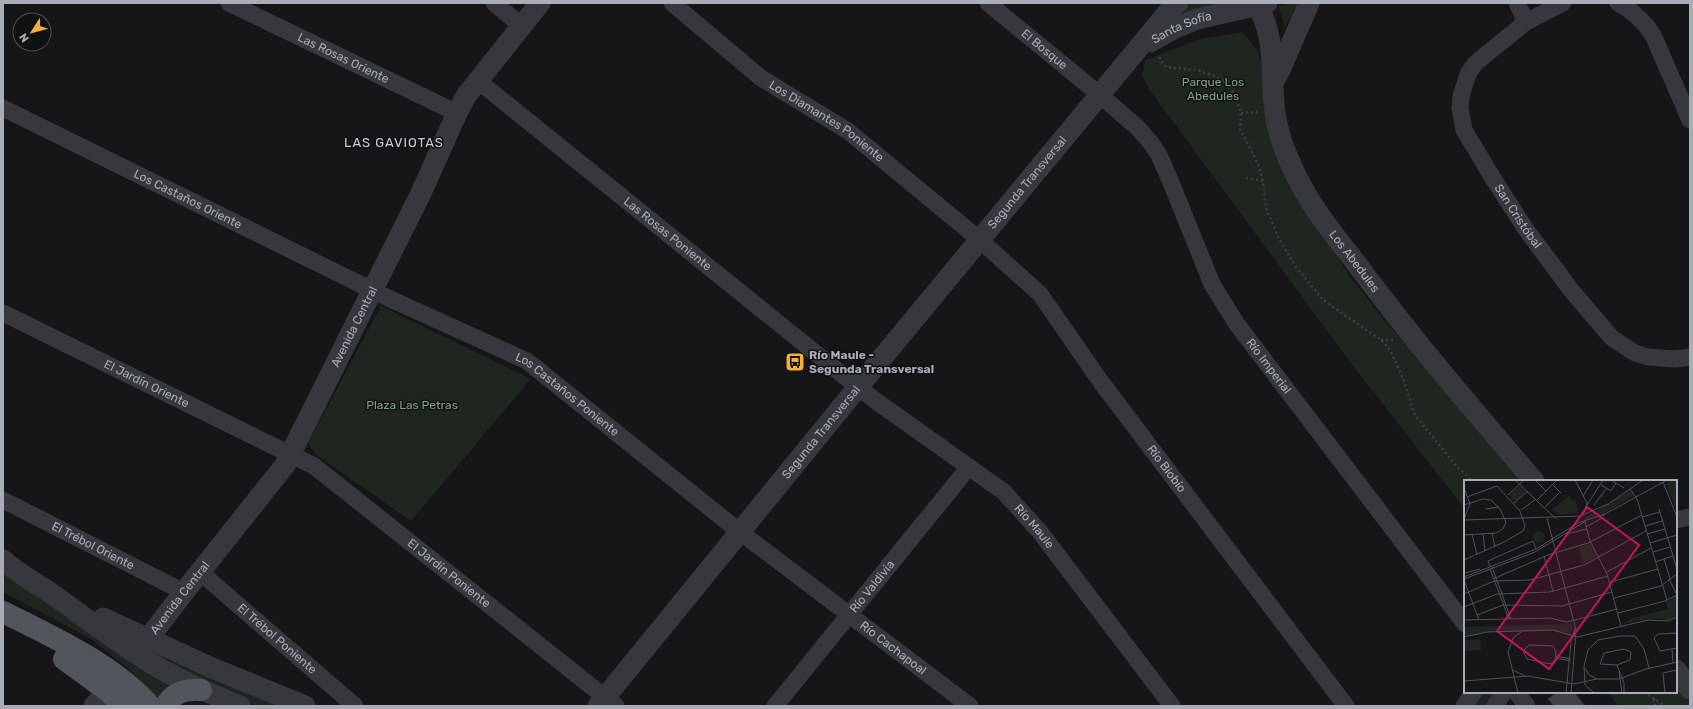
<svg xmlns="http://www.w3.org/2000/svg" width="1693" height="709" font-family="Rubik,sans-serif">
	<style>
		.green { fill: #1e261f }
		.building { fill: #404145; stroke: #303034 }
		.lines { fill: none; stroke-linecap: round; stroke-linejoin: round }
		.path { stroke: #3d3f44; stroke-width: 2.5; stroke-dasharray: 2 3; stroke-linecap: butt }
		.minor { stroke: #37383d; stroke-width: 17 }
		.tertiary { stroke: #37383d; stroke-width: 21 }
		.primary { stroke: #53555c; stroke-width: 22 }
		.labels { text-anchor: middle; stroke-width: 3; stroke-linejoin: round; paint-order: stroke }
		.street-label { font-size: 12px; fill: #a8adb8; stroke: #111113 }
		.park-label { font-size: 12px; fill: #7fa381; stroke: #111113 }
		.poi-label { font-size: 12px; font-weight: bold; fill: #a8adb8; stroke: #111113; text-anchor: start }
		.neighbourhood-label { font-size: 13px; letter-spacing: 1px; fill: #c9ccd4; stroke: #111113 }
		.inset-road { fill: none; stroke: #505258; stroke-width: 1 }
		.view { fill: #c2185b; fill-opacity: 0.15; stroke: #c2185b; stroke-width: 2 }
		.inset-edge { fill: none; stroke: #a8adb8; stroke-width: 2 }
	</style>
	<rect width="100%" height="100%" fill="#161618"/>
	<path class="green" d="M1188 3H1236L1182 14 1177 13Z
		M1289 3H1298L1285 27 1278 6Z
		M1243 32 1257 50 1312 217 1351 278 1390 327 1432 373 1506 465 1521 481H1465V509L1353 366 1149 89 1142 76 1145 60 1200 39Z
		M381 306 531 379 411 521 315 454 308 443Z
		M3 568 129 660 156 678 173 685 157 701 132 672 91 639 3 592Z
		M182 660 292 706H257L198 683 172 666 171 662Z
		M1676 685 1690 703V706H1618L1607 692H1676Z
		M1483 692H1491L1496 698 1490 706H1473Z"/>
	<path class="building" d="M1557 692H1574L1585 706H1554L1548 699Z"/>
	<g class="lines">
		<path class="path" d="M1160 57V60L1166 67 1197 70 1214 76 1225 82 1235 95 1241 113 1240 129 1258 164 1263 181 1266 208 1278 237 1296 267 1323 300 1381 340 1390 350 1403 378 1415 415 1457 467 1473 481
			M1241 113 1258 112
			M1246 178 1263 181
			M1381 340H1393
			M1644 692 1665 706
			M1654 699 1655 706"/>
		<g class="minor">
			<path id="s1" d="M229 3 457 113"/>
			<path d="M494 3 522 26"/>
			<path id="s2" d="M672 3 761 78 848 131 980 240 1040 294 1101 382 1346 706"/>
			<path id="s3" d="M988 3 1100 95 1138 128 1151 143 1159 155 1170 180 1212 284 1236 323 1465 624"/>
			<path d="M1517 3 1526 22"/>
			<path id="s4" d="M1563 3 1526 22 1484 56 1475 64 1468 74 1461 96 1460 108 1464 130 1494 180 1525 228 1571 290 1612 338 1635 353 1648 357 1675 359 1690 357"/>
			<path d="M1618 3C1633 11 1644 21 1653 35L1690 120"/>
			<path id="s5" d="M477 80 839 372 876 401 1004 492 1040 532 1172 706"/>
			<path id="s6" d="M3 108 386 297 527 361 740 532 970 706"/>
			<path id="s7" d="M3 313 314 466 616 706"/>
			<path id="s8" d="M3 500 184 592"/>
			<path d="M1676 520 1690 517"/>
			<path id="s9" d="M200 572 355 706"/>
			<path d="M1516 692 1527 706"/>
			<path id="s10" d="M775 706 969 467"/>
			<path d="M1464 706 1474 692"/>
			<path d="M1495 706 1504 692"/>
		</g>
		<g class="tertiary">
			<path id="s11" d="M1256 3C1277 37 1270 75 1275 112 1278 136 1288 160 1299 181 1316 215 1342 244 1365 275 1418 346 1476 413 1534 481"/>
			<path id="s12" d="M1150 42 1173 29 1197 19 1267 3"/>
			<path d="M1274 81 1280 70 1309 3"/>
			<path d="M3 560C19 575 40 585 58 598 84 617 110 637 137 654 169 676 204 691 240 706"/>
			<path d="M103 618 210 667 305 706"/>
			<path id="s13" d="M148 639 184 592 285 465 421 193 457 113 466 96 540 3"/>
			<path d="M1676 670 1690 689"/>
			<path d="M94 706 108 691"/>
			<path id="s14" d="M598 706 858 387 1169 11 1178 3"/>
		</g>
		<path class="primary" d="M3 612C52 636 114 665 150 706
			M64 659 108 691 124 706
			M166 706C173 692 186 689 201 690"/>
	</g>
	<defs>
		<symbol id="bus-square" viewBox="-11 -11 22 22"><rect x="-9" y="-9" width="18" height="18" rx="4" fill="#f2b134" stroke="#111113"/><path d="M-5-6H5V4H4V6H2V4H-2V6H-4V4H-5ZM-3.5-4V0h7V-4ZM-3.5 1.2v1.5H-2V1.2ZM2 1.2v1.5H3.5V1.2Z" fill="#111"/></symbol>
	</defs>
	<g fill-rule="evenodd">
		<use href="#bus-square" x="784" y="351" width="22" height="22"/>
	</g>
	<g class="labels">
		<g class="street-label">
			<text dy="4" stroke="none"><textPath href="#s12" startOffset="35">Santa Sofía</textPath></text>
			<text dy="4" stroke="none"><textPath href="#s3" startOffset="73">El Bosque</textPath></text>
			<text dy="4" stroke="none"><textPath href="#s1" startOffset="127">Las Rosas Oriente</textPath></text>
			<text dy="4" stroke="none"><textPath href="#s2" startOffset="195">Los Diamantes Poniente</textPath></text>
			<text dy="4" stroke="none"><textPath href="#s14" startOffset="677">Segunda Transversal</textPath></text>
			<text dy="4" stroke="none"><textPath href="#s6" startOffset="206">Los Castaños Oriente</textPath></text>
			<text dy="4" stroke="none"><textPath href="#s4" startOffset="279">San Cristóbal</textPath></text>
			<text dy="4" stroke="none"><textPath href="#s5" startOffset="245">Las Rosas Poniente</textPath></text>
			<text dy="4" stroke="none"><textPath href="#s11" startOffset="283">Los Abedules</textPath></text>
			<text dy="4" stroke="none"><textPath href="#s13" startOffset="376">Avenida Central</textPath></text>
			<text dy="4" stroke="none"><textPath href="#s3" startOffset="469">Río Imperial</textPath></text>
			<text dy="4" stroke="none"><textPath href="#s7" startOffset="160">El Jardín Oriente</textPath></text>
			<text dy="4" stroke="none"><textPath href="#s6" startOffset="634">Los Castaños Poniente</textPath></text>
			<text dy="4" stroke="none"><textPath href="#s14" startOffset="353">Segunda Transversal</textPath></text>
			<text dy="4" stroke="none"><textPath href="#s2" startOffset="686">Río Biobío</textPath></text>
			<text dy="4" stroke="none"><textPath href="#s5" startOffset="715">Río Maule</textPath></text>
			<text dy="4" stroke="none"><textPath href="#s8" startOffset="101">El Trébol Oriente</textPath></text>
			<text dy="4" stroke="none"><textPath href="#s7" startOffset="519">El Jardín Poniente</textPath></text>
			<text dy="4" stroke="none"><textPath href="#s10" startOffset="154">Río Valdivia</textPath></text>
			<text dy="4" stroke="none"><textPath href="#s13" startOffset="52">Avenida Central</textPath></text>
			<text dy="4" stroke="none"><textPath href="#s9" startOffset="102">El Trébol Poniente</textPath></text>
			<text dy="4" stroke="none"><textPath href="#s6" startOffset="1047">Río Cachapoal</textPath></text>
		</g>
		<g class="park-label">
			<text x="1213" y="86">Parque Los<tspan x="1213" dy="14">Abedules</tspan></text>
			<text x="412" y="409">Plaza Las Petras</text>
		</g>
		<g class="poi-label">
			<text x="809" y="359">Río Maule -<tspan x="809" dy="14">Segunda Transversal</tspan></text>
		</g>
		<g class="neighbourhood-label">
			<text x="394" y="147">LAS GAVIOTAS</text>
		</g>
	</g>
	<g transform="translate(1464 480)">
		<rect width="213" height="213" fill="#161618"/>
		<path d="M207 0H213V32L202 4ZM56 6 62 11 51 22 45 15ZM166 11 170 16 140 33 116 41ZM106 15 107 20 111 19 115 33 94 35 88 30ZM69 57a6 6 0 1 1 12 0a6 6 0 1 1-12 0ZM126 64 133 76 119 84 115 67ZM213 116 211 137 205 140 187 138 158 144 169 138 204 129 202 122ZM107 144 110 146 107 154 89 150 23 152 0 156V147ZM16 159 17 170 0 171V160Z" fill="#1e261f"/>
		<path class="inset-road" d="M51 0 92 39M71 0 82 11M111 0 123 23 119 35M147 0 160 8M199 2 213 37M88 4 97 13 95 11M137 5 147 11 152 3M0 8 6 24 0 39M166 9 173 19 203 120M44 15 60 0M119 16 129 0M73 20 93 0M50 23 64 11M0 25 19 19 27 20 36 29 42 42 39 49 32 53 0 55M123 25 139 0M130 25 142 9M143 25 179 0M81 27 95 13M21 29 35 27M195 29 213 89M57 30 72 19M178 37 196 32M83 38 112 150 107 213M0 40 116 36 144 24M121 42 126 61 143 94 157 146M181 46 198 41M122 47 138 38 141 34M28 53 31 67M8 54 13 75M19 54 21 71M102 54 123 49M183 54 201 49M186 63 213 55M189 72 206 67M80 76 89 111M200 79 206 99M0 80 40 62 59 51 61 46 56 31 33 6 3 17M191 82 209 76M26 86 24 81 69 61 72 69M28 87 47 139M26 89 45 139M143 92 187 68M1 93 16 89M0 97 72 69 114 43 141 34 203 0M0 99 71 72 122 41M29 99 84 75 124 63 178 35M0 100 15 140M146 102 194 89M0 114 30 101 66 100 120 85 182 51M150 118 197 106 213 94M0 127 33 114 86 112 144 96M154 133 201 121 213 115 205 99M13 135 39 125 98 126 148 112M0 140 86 138 103 142 153 129M213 153 194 154 190 158 196 171 213 168M0 157 23 152 89 150 113 157 184 140 204 141 213 137M65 165 89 166 92 171 91 181 86 184 63 179 59 171ZM160 169 167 172 166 180 153 185 136 184 140 173ZM208 169 209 183M92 176 107 179M92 178 107 181M153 185 160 203V213M121 188 125 195 133 199M49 190 61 196M155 192 158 213M0 201 64 196 110 204 133 199H155L182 189 213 182M54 213 44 172 49 158 57 152M102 213 107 161 111 148M130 213 121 205 120 186 124 170 134 160 156 156H171L180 169 185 188M201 213 199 193 213 190"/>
		<path class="view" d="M123 27 175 65 85 189 33 151Z"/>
		<rect width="213" height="213" class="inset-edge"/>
	</g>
	<rect width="1693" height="709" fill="none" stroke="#a8adb8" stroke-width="8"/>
	<g transform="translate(32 32) rotate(234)"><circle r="19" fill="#111113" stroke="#4d4f55"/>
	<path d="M0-3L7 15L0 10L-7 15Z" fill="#f2b134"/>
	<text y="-6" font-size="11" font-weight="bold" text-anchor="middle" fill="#a8adb8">N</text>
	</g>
</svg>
